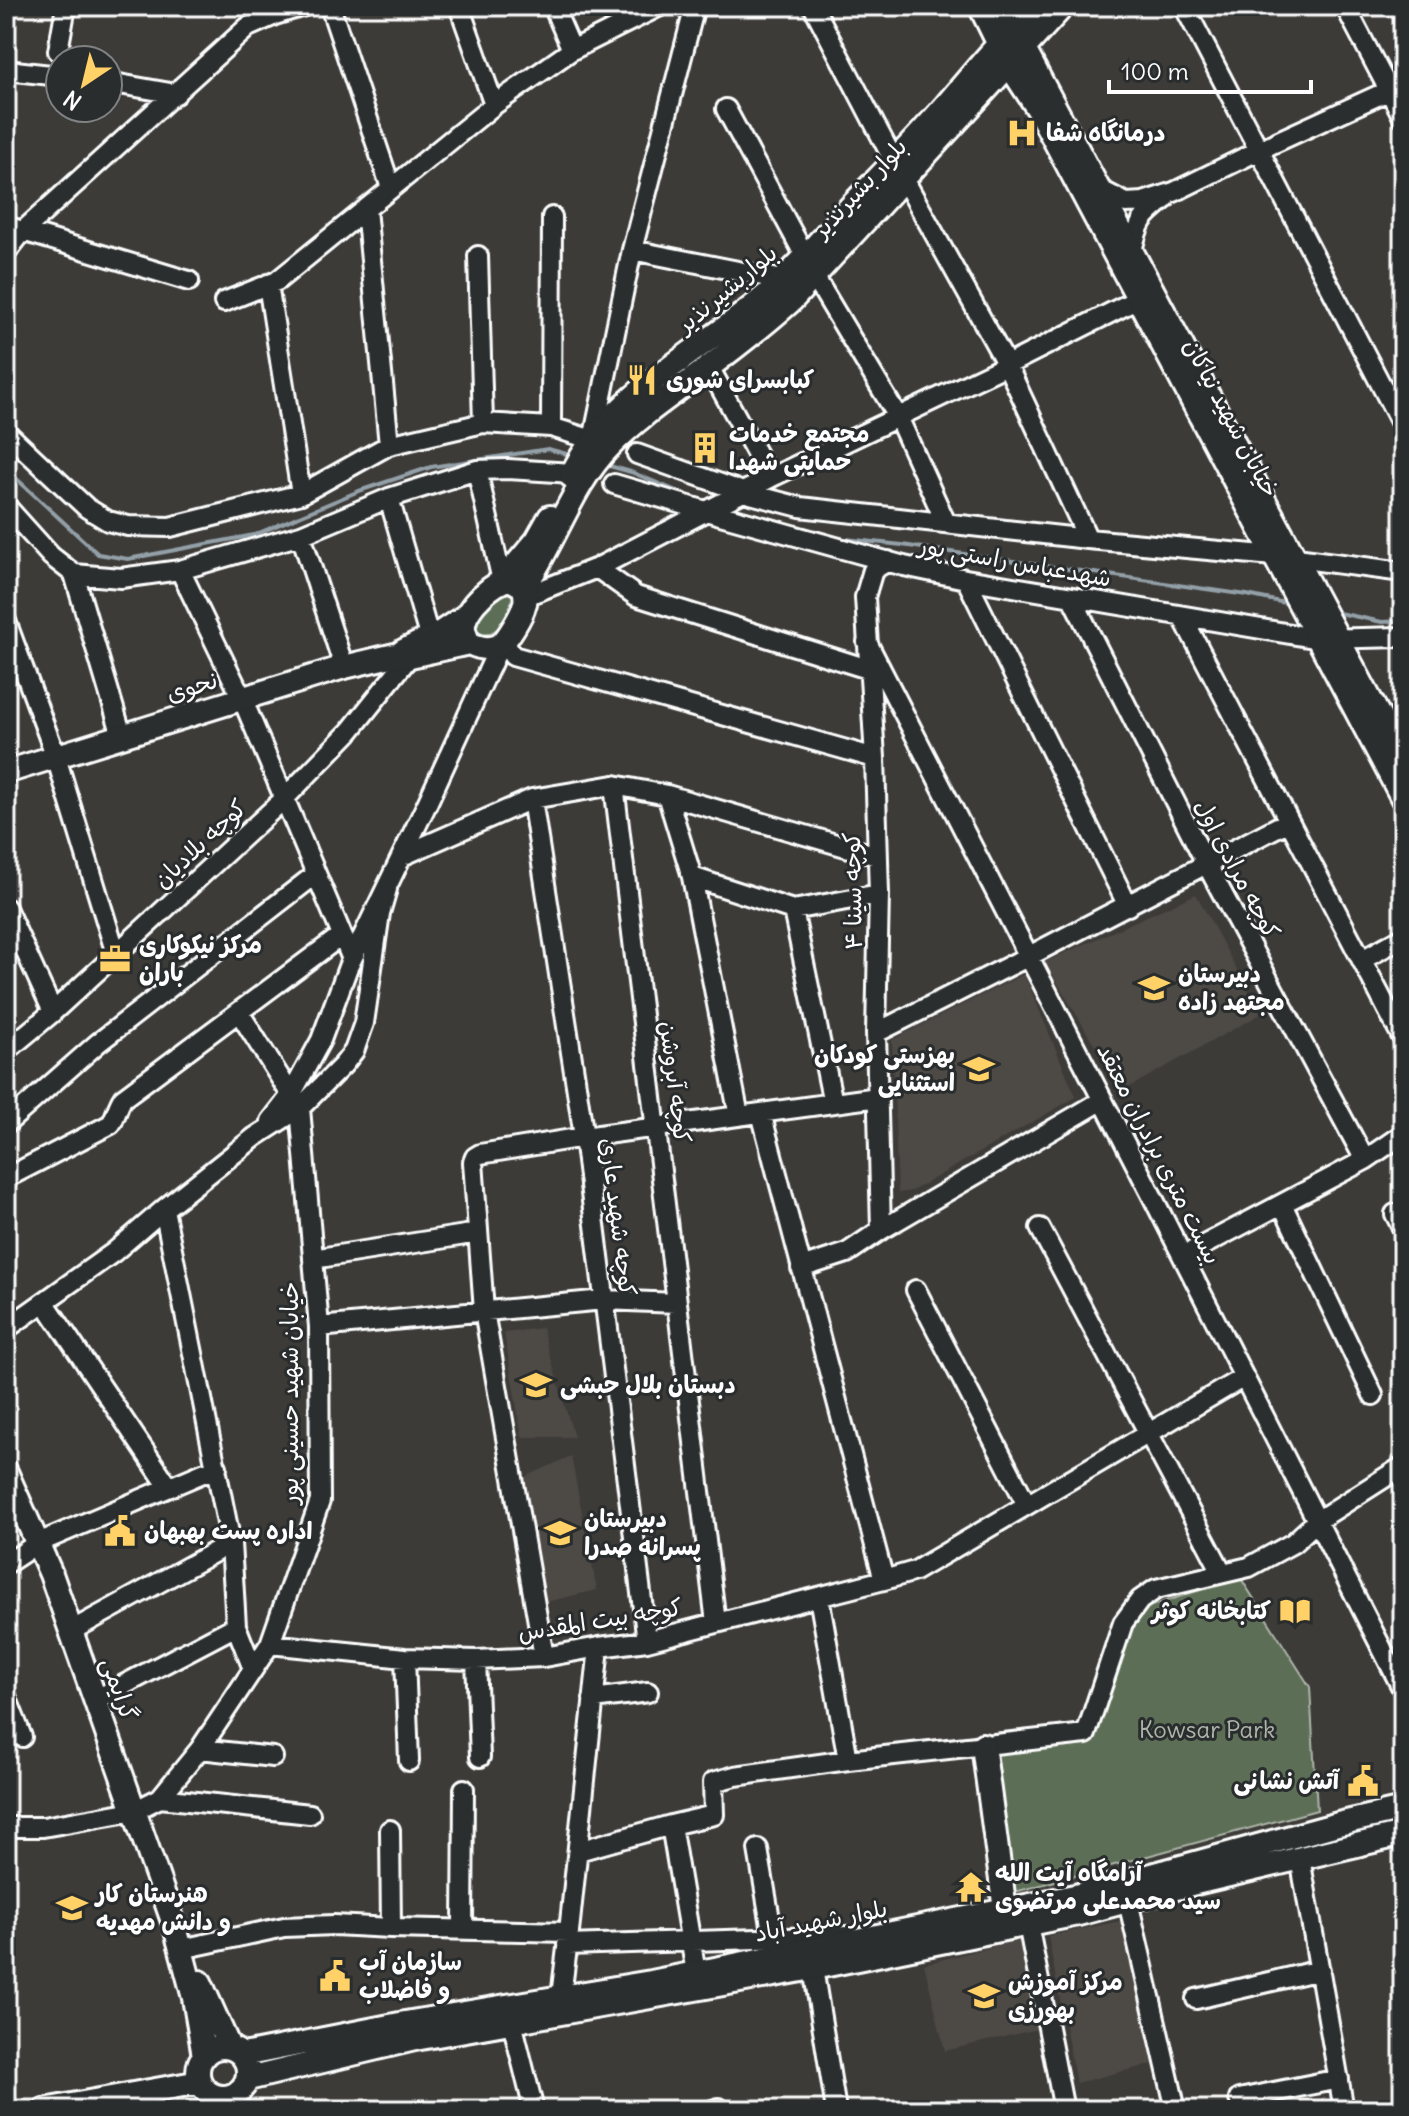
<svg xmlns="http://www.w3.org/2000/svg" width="1409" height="2116" font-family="Delius,'Playpen Sans Arabic',sans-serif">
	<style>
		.built { fill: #4e4944 }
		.green { fill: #5d6e57; stroke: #aeb6ab; stroke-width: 2 }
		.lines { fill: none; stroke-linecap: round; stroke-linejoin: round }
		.stream { stroke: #93a0a8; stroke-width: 4 }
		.minor-casing { stroke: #fff; stroke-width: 24 }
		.major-casing { stroke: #fff; stroke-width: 28 }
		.minor { stroke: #2a2d2e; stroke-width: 18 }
		.major { stroke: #2a2d2e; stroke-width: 22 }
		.labels { text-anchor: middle; stroke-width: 6; stroke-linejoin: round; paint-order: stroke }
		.poi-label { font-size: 24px; font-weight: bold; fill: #fff; stroke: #2a2d2e; text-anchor: start }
		.street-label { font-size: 24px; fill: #fff; stroke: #2a2d2e }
		.park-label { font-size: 24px; fill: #aeb6ab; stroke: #2a2d2e }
	</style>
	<rect width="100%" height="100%" fill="#3d3b38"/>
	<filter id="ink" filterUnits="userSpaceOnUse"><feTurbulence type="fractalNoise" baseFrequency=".0125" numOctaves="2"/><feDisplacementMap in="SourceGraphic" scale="16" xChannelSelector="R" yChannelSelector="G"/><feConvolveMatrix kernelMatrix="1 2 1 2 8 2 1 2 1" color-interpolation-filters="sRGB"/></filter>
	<g filter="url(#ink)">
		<path class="built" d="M1196 894 1261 1014 1122 1091 1045 962Z
			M1024 974 1076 1097 912 1191 898 1193 892 1040Z
			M542 1328 574 1437H522L504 1333Z
			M571 1456 597 1590 546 1602 525 1477Z
			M1121 1921 1153 2064 1076 2083 1048 1936Z
			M1024 1939 1042 2028 945 2051 924 1964Z"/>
		<path class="green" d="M498 587 510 589 514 599C507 615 503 632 483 635L474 627 472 615Z
			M1240 1577 1310 1687 1317 1810 1015 1892 993 1754 1090 1739 1139 1610Z"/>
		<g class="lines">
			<path class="stream" d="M606 465 631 472 691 497
				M6 469 98 554 128 559 254 535 359 491 431 467 548 449 574 456
				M836 538 902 545 1247 595 1290 604
				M1334 612 1382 622 1403 621"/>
			<defs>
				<path id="minor" d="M330 6 391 188
					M459 6 494 105
					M553 6 572 50
					M813 6 894 161
					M1184 6 1403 427
					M1345 6 1403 117
					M58 51 66 6
					M6 70 60 76
					M108 82 176 94
					M726 109 805 256
					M904 179 1007 365 1088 539
					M1099 189 1126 203 1143 202 1174 192 1274 143 1403 84
					M366 209 389 445
					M6 226 189 281
					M632 250 783 280
					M1132 251C1139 221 1141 218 1165 199
					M6 253 23 231 248 27 275 15 304 6
					M478 256 483 423
					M814 276 898 417 946 523
					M268 284 301 494
					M224 302 277 281 494 105 572 50 660 6
					M709 367 770 478
					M551 427 552 217
					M6 432 87 508 108 521 128 526 170 527 301 494 389 445 483 423 551 427 593 440 632 250 695 6
					M637 454 743 492 800 507 1088 539 1296 558 1403 572
					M477 470 502 581
					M614 484 706 511 904 566 966 579 1320 639 1403 637
					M389 498 429 636
					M6 506 51 556 74 574 121 578 180 570 301 535 389 498 477 470 508 469 573 473
					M301 535 344 667
					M597 568 636 596 868 669
					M180 570 242 698 352 959
					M74 574 122 736
					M966 579 1128 906
					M526 596 597 568 770 478 1007 365 1138 299
					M1072 598 1207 865 1365 1160
					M1182 616 1403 1039
					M6 621 56 757 116 954
					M503 641 513 656 875 758
					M867 642 1150 1192 1403 1690
					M614 785 716 1623
					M667 795 692 877 739 1116
					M532 799 584 1137 647 1641
					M402 856 532 799 614 785 667 795 877 856
					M692 877 793 910 879 894
					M6 908 53 1012
					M793 910 833 1103
					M1362 960 1403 937
					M239 1012 291 1095
					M876 1033 1029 956 1289 821
					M6 1051 53 1012 284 799 350 731 410 656
					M761 1113 884 1580
					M271 1121 291 1095 321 1040 348 967 425 808 500 645
					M6 1124 98 1043 316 874
					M6 1178 111 1124C116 1116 117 1107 123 1098L342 935
					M1282 1204 1373 1395
					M164 1209 231 1543 236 1626 253 1669
					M1395 1214 1403 1229
					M1040 1228 1222 1572
					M881 1230 876 1033 879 894 875 758 865 597 873 570 888 561
					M1183 1256 1365 1160 1403 1134
					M313 1259 478 1233
					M801 1268 847 1253 881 1230 1103 1100
					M916 1290 1027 1505
					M45 1303 169 1487
					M319 1327 604 1300 677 1303
					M6 1329 114 1252 164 1209 255 1137 300 1108 343 1065 354 1051 364 1023 380 913 387 889
					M6 1564 38 1543 217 1467
					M819 1597 848 1760
					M71 1631 231 1543
					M270 1644 405 1658 476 1660 544 1657 599 1647 647 1641 884 1580 915 1571 1244 1377
					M544 1657 484 1311 473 1162 475 1157 480 1154 584 1137 878 1097
					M405 1658 409 1761
					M476 1660 480 1757
					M6 1696 22 1737
					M593 1699 648 1692
					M95 1700 236 1626
					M200 1749 273 1757
					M160 1798 310 1814
					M671 1825 696 1973
					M6 1827H43L134 1811 160 1798 200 1749 270 1644 320 1501 319 1327 300 1108
					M390 1830 391 1928
					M758 1849 773 1937
					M578 1851 671 1825 714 1815 713 1782 735 1776 848 1760 1086 1734 1123 1623 1140 1600 1156 1589 1249 1567 1293 1543 1317 1521 1403 1466
					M1300 1858 1344 2110
					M1128 1901 1176 2110
					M1028 1924 1064 2110
					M463 1929 464 1789
					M567 1945 848 1936
					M186 1948 284 1927 334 1925 391 1928 569 1932
					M813 1968 836 2110
					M561 1996 569 1932 599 1647
					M1196 1999 1320 1970
					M512 2022 534 2110
					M1239 2099 1339 2079
					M713 2110 719 2108"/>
				<path id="major" d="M980 6 1008 63 1038 109 1403 799
					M1001 6 1403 761
					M571 476C613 387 716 346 784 279 808 255 831 228 854 203 885 171 917 139 946 105 975 71 1003 37 1036 6
					M510 579 524 587C525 594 527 600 524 606 522 615 507 640 500 645 490 651 479 648 469 643 466 637 463 631 464 624 467 606 493 582 510 579Z
					M503 580 537 540 550 517
					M524 587C555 543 572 484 610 446 637 418 670 396 701 373 732 350 763 326 792 300L1063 6
					M403 651 443 631 467 615
					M6 772 344 667 395 655 410 656 469 643
					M6 1472 51 1574 175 1927 194 1998 204 2056
					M983 1745 1005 1910
					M200 1982 229 2047
					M198 2072a25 25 0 1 1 50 0a25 25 0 1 1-50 0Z
					M243 2055 405 2023 651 1982 1075 1896 1338 1824 1403 1809
					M248 2079 415 2039 813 1968 1078 1914 1191 1884 1403 1834
					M44 2110 200 2082"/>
			</defs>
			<use href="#minor" class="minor-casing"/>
			<use href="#major" class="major-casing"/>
			<use href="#minor" class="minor"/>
			<use href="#major" class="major"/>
		</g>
	</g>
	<defs>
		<symbol id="hospital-bare" viewBox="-9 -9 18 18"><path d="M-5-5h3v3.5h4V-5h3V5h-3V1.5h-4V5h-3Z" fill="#ffd166" stroke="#2a2d2e" stroke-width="2.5" paint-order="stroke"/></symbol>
		<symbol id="restaurant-bare" viewBox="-9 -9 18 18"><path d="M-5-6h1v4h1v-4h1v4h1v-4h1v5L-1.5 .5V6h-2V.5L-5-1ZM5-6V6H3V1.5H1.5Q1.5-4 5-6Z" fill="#ffd166" stroke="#2a2d2e" stroke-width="2.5" paint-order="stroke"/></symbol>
		<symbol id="building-bare" viewBox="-9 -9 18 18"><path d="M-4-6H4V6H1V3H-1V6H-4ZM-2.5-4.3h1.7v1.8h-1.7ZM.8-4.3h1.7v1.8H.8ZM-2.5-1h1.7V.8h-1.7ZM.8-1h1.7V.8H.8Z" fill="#ffd166" stroke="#2a2d2e" stroke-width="2.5" paint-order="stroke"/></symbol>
		<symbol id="office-bare" viewBox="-9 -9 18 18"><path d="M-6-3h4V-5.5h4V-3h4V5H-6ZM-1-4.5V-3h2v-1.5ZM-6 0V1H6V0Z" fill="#ffd166" stroke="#2a2d2e" stroke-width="2.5" paint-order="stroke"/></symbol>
		<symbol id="school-bare" viewBox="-9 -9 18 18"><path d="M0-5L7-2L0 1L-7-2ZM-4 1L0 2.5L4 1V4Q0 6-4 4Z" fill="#ffd166" stroke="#2a2d2e" stroke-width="2.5" paint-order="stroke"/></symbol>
		<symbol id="civic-bare" viewBox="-9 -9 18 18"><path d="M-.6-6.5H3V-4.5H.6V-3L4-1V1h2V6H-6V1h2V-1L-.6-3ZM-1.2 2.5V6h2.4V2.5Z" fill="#ffd166" stroke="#2a2d2e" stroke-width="2.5" paint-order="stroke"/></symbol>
		<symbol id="library-bare" viewBox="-9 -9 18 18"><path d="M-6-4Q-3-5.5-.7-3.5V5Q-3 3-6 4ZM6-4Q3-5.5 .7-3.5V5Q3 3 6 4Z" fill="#ffd166" stroke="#2a2d2e" stroke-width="2.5" paint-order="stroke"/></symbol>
		<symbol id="temple-bare" viewBox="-9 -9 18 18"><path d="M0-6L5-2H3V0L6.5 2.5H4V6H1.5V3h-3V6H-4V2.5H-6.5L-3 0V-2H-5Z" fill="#ffd166" stroke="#2a2d2e" stroke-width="2.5" paint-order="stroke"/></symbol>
		<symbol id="university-bare" viewBox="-9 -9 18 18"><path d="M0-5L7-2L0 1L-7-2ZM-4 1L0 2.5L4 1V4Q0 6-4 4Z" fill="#ffd166" stroke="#2a2d2e" stroke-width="2.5" paint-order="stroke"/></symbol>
	</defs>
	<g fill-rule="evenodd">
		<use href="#hospital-bare" x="1000" y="111" width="44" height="44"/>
		<use href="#restaurant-bare" x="620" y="358" width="44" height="44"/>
		<use href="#building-bare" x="683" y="426" width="44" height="44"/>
		<use href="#office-bare" x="93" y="937" width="44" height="44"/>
		<use href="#school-bare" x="1132" y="966" width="44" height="44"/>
		<use href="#school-bare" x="957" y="1047" width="44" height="44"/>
		<use href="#school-bare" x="514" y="1363" width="44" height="44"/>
		<use href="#civic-bare" x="98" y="1509" width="44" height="44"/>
		<use href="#school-bare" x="538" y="1511" width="44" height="44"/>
		<use href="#library-bare" x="1273" y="1589" width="44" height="44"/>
		<use href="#civic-bare" x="1341" y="1759" width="44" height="44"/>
		<use href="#temple-bare" x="949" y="1865" width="44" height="44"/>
		<use href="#school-bare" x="50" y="1886" width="44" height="44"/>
		<use href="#civic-bare" x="313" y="1954" width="44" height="44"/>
		<use href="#university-bare" x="962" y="1974" width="44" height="44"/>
	</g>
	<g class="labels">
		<g class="poi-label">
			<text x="1046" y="141">درمانگاه شفا</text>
			<text x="666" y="388">کبابسرای شوری</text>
			<text x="729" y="442">مجتمع خدمات<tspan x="729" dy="28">حمایتی شهدا</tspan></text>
			<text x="139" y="953">مرکز نیکوکاری<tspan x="139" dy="28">باران</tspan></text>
			<text x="1178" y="982">دبیرستان<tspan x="1178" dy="28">مجتهد زاده</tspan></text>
			<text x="955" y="1063" text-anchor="end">بهزستی کودکان<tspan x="955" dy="28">استثنایی</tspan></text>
			<text x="560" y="1393">دبستان بلال حبشی</text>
			<text x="584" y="1527">دبیرستان<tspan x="584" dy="28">پسرانه صدرا</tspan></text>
			<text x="144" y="1539">اداره پست بهبهان</text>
			<text x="1271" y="1619" text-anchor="end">کتابخانه کوثر</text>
			<text x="1339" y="1789" text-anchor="end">آتش نشانی</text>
			<text x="995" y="1881">آرامگاه آیت الله<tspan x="995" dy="28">سید محمدعلی مرتضوی</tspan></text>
			<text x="96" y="1902">هنرستان کار<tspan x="96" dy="28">و دانش مهدیه</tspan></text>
			<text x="359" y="1970">سازمان آب<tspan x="359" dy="28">و فاضلاب</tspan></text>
			<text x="1008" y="1990">مرکز آموزش<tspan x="1008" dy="28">بهورزی</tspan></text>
		</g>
		<g class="street-label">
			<text transform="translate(860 188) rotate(-47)" y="8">بلوار بشیرنذیر</text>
			<text transform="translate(727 289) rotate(-40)" y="8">بلواربشیرنذیر</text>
			<text transform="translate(1231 418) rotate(62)" y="8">خیابان شهید نیاکان</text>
			<text transform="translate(1015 562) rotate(10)" y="8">شهدعباس راستی پور</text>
			<text transform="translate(192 687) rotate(-17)" y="8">نحوی</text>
			<text transform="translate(200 844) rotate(-43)" y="8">کوچه بلادیان</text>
			<text transform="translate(1237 869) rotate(62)" y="8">کوچه مرادی اول</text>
			<text transform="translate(853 891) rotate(-91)" y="8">کوچه سینا ۴</text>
			<text transform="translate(675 1082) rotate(83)" y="8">کوچه آبروشن</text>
			<text transform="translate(1159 1154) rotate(63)" y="8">بیست متری برادران معتقد</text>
			<text transform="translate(618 1217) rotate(83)" y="8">کوچه شهید عاری</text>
			<text transform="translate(290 1393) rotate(-90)" y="8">خیابان شهید حسینی پور</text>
			<text transform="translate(600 1620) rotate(-9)" y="8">کوچه بیت المقدس</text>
			<text transform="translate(119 1689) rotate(71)" y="8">گرایمی</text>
			<text transform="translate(821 1921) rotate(-11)" y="8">بلوار شهید آباد</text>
		</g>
		<g class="park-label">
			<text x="1207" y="1738">Kowsar Park</text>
		</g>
	</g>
	<rect width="1409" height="2116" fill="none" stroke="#2a2d2e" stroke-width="32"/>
	<rect x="16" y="16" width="1377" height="2084" fill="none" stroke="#fff" stroke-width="3" filter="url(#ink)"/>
	<g transform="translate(84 84) rotate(215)"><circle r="38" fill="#2a2d2e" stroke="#7f8182" stroke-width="2"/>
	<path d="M0-6L14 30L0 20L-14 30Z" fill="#ffd166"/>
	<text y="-12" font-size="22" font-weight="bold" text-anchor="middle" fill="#ffffff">N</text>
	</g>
	<path d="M1109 80v12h202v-12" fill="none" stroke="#ffffff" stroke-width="4"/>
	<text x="1121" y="80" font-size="24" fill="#ffffff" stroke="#2a2d2e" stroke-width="6" paint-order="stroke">100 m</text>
</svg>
